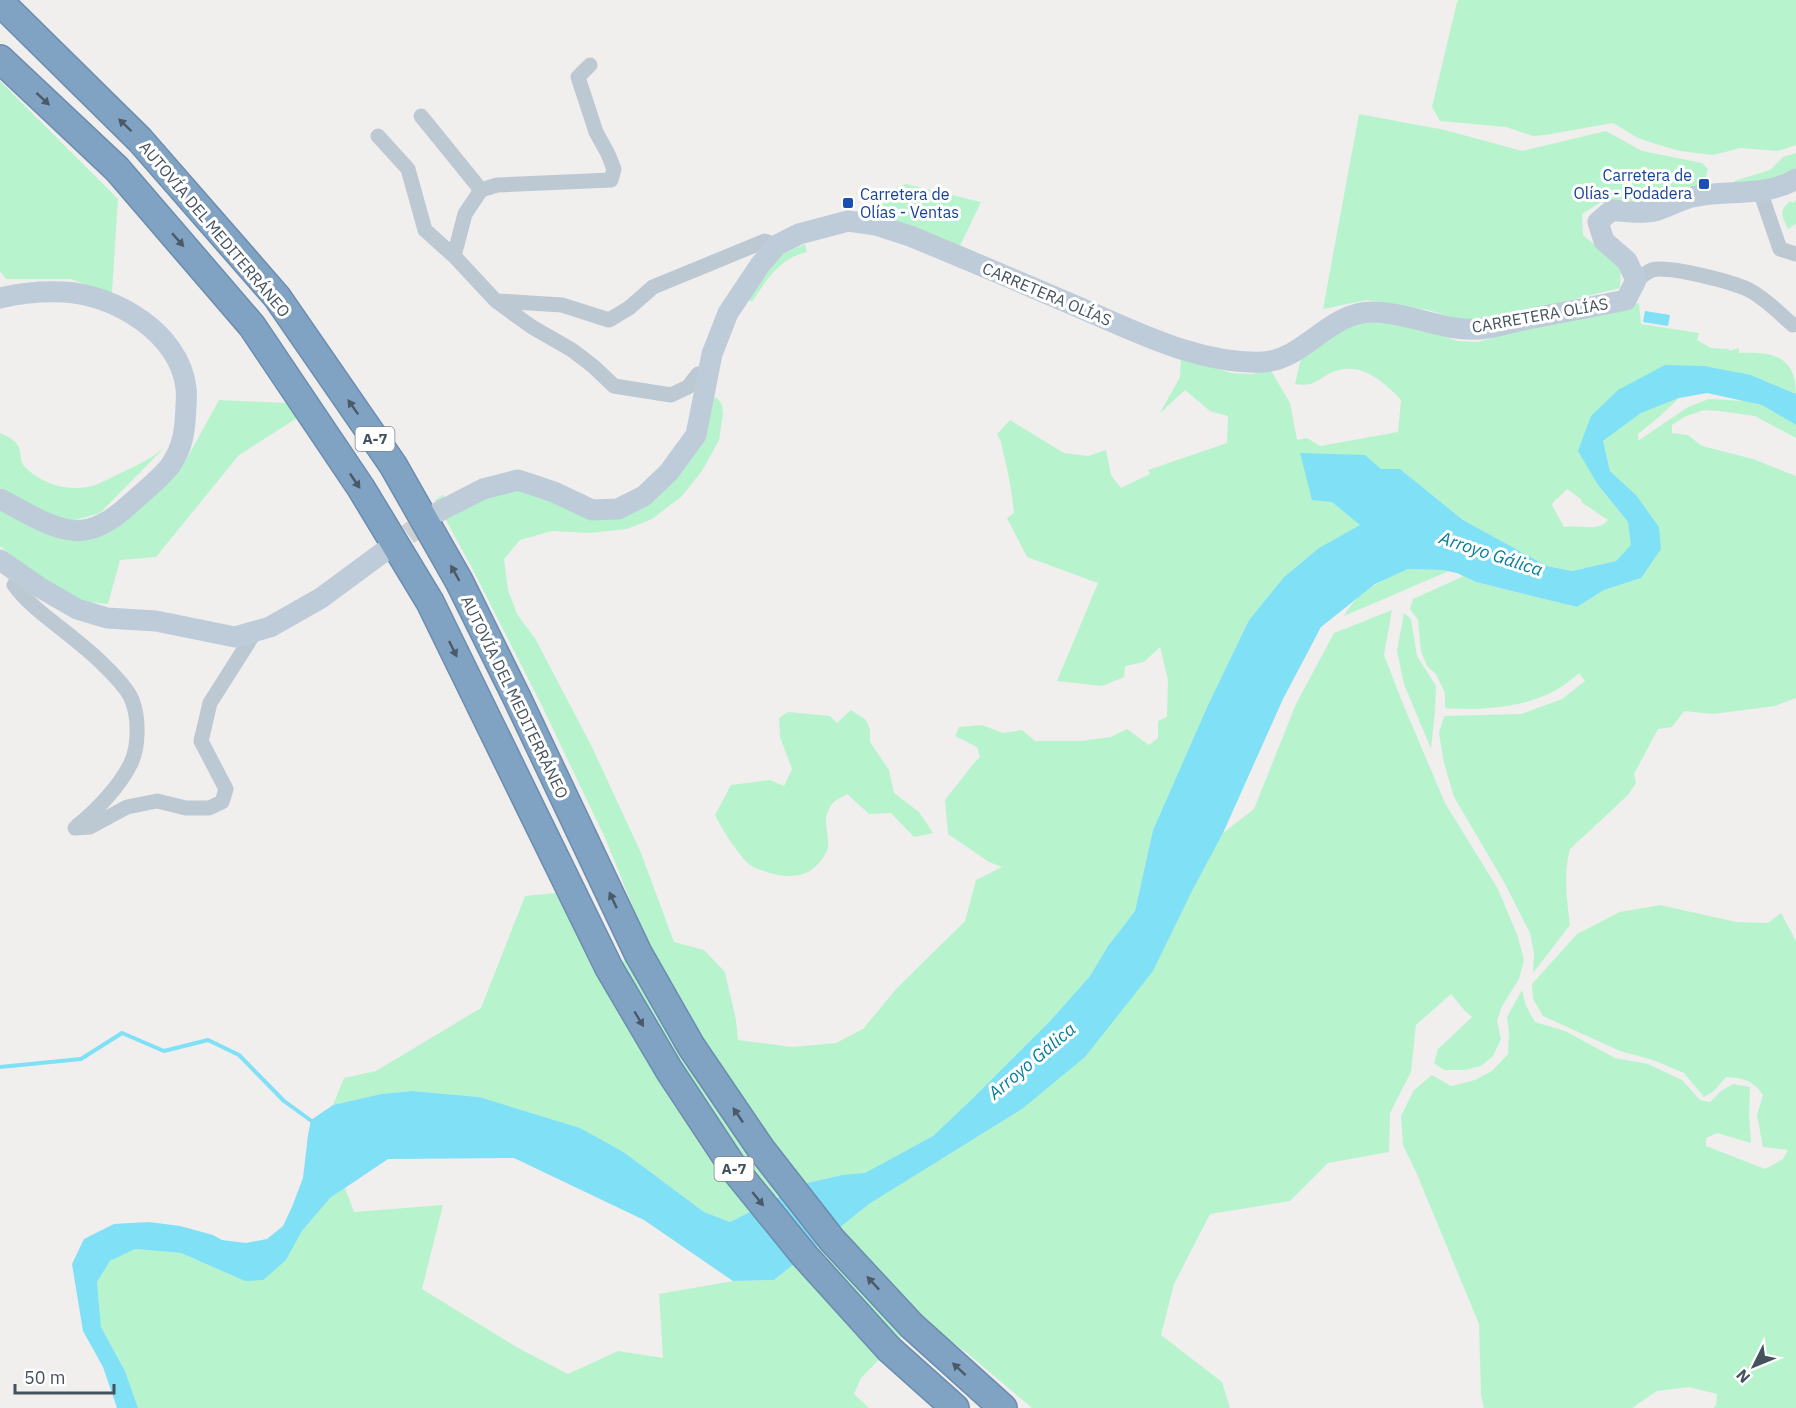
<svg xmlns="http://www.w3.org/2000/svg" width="1796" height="1408" font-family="'IBM Plex Sans',sans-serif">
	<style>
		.green { fill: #b7f4cd; fill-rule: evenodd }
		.water { fill: #7fe0f6 }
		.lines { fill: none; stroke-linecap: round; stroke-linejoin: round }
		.stream { stroke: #7fe0f6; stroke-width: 4 }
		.secondary-tunnel { stroke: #cecfd1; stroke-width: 21; stroke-dasharray: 21 10; stroke-linecap: butt }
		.motorway-casing { stroke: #6b8daf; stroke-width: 30 }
		.minor { stroke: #bdc9d2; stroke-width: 15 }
		.secondary { stroke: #beccda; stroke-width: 21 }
		.motorway { stroke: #80a2c3; stroke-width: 27 }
		.oneway { fill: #4a5a68 }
		.transit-dot { fill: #1a4fb4; stroke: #fff; stroke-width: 2 }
		.labels { text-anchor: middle; stroke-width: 6; stroke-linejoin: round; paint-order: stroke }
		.shield { fill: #fff; stroke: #7c868e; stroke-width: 1.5 }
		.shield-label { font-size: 15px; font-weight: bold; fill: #44525e }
		.transit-label { font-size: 16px; fill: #164399; stroke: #fff; text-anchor: end }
		.street-label { font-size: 16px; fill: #44525e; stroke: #fff }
		.water-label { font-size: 18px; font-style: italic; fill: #03809c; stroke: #fff }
	</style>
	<rect width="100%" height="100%" fill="#f1eeee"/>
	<path class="green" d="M1459 0H1796V145L1778 151 1741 148 1713 155 1680 151 1656 144 1638 138 1613 123 1545 135 1533 136 1506 127 1440 121 1432 107 1457 2Z
		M0 81 118 199 112 293 70 279H6L0 271Z
		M1359 114 1445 130 1522 151 1606 131 1642 151 1702 163 1708 169 1705 179 1697 188 1656 197 1626 208 1601 202 1582 214 1583 235 1621 267 1620 288 1509 315 1464 321 1428 310 1367 300 1323 309Z
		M1796 153V171L1764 184 1736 186 1734 181 1770 170 1783 157Z
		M906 184 981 202 959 248 897 221 871 203 884 192Z
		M1796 200V224L1788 229C1782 215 1778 212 1790 201L1793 203Z
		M805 244 807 252C780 258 766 280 752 302L747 298 782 254Z
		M1639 303 1641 324 1699 333 1697 340 1711 348 1729 349V351L1739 348V353C1772 351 1796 356 1796 394L1751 375 1591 416 1598 485 1628 522 1632 545 1616 561 1572 571 1547 566 1463 520 1400 469H1381L1332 502 1361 525 1319 548 1284 577 1249 620 1208 705 1153 830 1135 911 1108 946 1090 976 1050 1021 970 1101 933 1136 864 1174 842 1175 807 1183 730 1222 704 1212 625 1153 479 1097 412 1091 381 1094 333 1105 344 1078 376 1071 481 1008 525 896 556 893 598 974 649 947 606 840 542 706 472 568 435 500 443 495 456 514 476 502 518 489 633 513 714 397 718 399 722 405 723 414 719 440 702 471 681 497 652 519 627 529 590 533 552 531 520 540 504 559 508 590 517 614 536 640 592 747 641 853 674 942 704 950 725 972 736 1020 738 1040 792 1047 836 1043 863 1029 897 988 965 921 976 880 1002 867 989 862 948 834 945 800 974 763 980 757 977 747 955 736 959 727 982 725 1003 733 1022 730 1035 741H1080L1111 737 1127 729 1149 745 1158 738V721L1167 717 1168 680 1160 647 1144 662 1125 666 1124 677 1102 686 1057 681 1098 583 1027 557 1007 518 1014 513C1012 493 1009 475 1004 456 1001 446 1003 444 997 434L1010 420 1064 453 1088 456 1106 450 1111 475 1121 488 1150 474 1148 470 1227 443 1228 416 1210 411 1185 390 1160 413 1180 377 1181 357 1231 373 1252 374 1270 369 1290 403 1297 440 1307 438 1320 446 1398 432 1401 400C1385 383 1364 364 1339 370 1320 374 1319 388 1295 384L1301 358 1351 323 1381 319 1417 327 1457 341 1478 342 1526 327ZM1567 489 1582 500 1581 502 1608 520C1597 533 1579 524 1564 527L1552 505 1556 498 1557 499Z
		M1679 398 1660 416 1638 434V441L1688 407 1709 399 1746 401 1762 405 1796 425V438L1755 416 1719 411 1704 410 1684 417 1672 425V433L1688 435 1702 446 1753 459 1796 476V698L1775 706 1713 714 1684 711 1672 727 1658 729 1634 774 1636 783 1628 795 1570 849C1563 874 1567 900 1570 925L1533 973 1534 954 1530 933 1504 882 1454 797 1444 763 1439 733 1444 716 1521 714 1562 699 1585 681 1579 673C1572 679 1564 686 1556 690 1528 707 1477 711 1445 708V693L1436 674 1427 666 1421 651 1418 620 1410 609 1413 599 1464 576 1476 582 1577 607 1604 590 1641 578 1636 495 1610 471 1603 441 1641 413Z
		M219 400 287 403 297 418 239 455 156 557 120 560 108 604 78 601 34 573 0 546V504L48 530 137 509 186 460Z
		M0 433C32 446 12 457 28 470 44 484 67 491 88 487 99 485 111 477 121 473 137 465 151 459 165 447L100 513 69 522 31 509 0 487Z
		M1408 569 1442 570 1449 571 1344 616C1359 589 1381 581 1408 569Z
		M1392 610 1384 655 1403 704 1445 803 1498 889 1518 937 1524 960 1519 979 1502 1006 1497 1021 1501 1039 1493 1056 1481 1066 1465 1070H1444L1434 1063 1438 1049 1472 1017 1465 1011 1451 994 1416 1025 1411 1072 1390 1113 1389 1152 1328 1163 1290 1201 1210 1214 1174 1284 1161 1335 1222 1382 1230 1408H1032L967 1353 920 1318 861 1378 854 1394 869 1408H138L124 1369 101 1327 97 1282 110 1261 135 1249 181 1253 245 1281 286 1260 302 1231 330 1198 345 1188 354 1212 443 1205 422 1289 520 1349 568 1374 618 1351 663 1358 659 1294 733 1281 774 1280 869 1204 1022 1109 1191 893 1223 833 1254 809 1296 704 1334 633Z
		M1404 613 1411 619 1417 656 1436 686 1435 711 1431 749 1404 684 1397 651Z
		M851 710 866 720 870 730V742L889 770 894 793 919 812 933 833 914 837 891 813 869 814 847 794C843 797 835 800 832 804 818 823 834 839 826 853 812 878 791 880 766 872 762 870 757 869 753 867 740 859 722 829 715 815L731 785 770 780 784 786 792 769 780 737 779 718 788 712 830 716 837 723Z
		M1660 905 1736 922 1768 923 1781 913 1796 941V1408H1713L1716 1405 1717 1394 1689 1387 1657 1391 1632 1408H1484L1481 1395 1479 1324 1416 1172 1403 1145 1401 1116 1414 1090 1432 1075 1451 1086 1475 1080 1492 1071 1508 1054 1509 1033 1507 1017 1522 990 1526 1006 1535 1022 1565 1031 1615 1058 1648 1064 1682 1080 1700 1100 1710 1102 1721 1091 1733 1084 1750 1087 1749 1114 1751 1143 1717 1133 1706 1138V1146L1765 1169 1783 1159 1788 1150 1763 1147 1757 1115 1763 1095C1753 1080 1743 1078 1726 1077L1714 1091 1704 1097 1684 1073 1653 1060 1620 1051 1543 1016 1533 999 1532 984 1577 934 1620 912Z"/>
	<path class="water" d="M1645 311 1670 315 1668 326 1643 322Z
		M1665 365 1704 366 1751 375 1796 394V425L1762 405 1707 393 1679 398 1641 413 1603 441 1610 471 1636 495 1659 527 1661 549 1641 578 1604 590 1577 607 1476 582 1457 573 1442 570 1408 569 1375 584 1321 627 1283 699 1223 833 1191 893 1153 971 1085 1057 1022 1109 869 1204 774 1280 733 1281 644 1220 514 1158 388 1159 330 1198 302 1231 286 1260 263 1280 245 1281 181 1253 135 1249 110 1261 97 1282 101 1327 125 1371 138 1408H117L103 1367 83 1331 72 1264 84 1239 114 1224 149 1222 180 1226 213 1235 222 1240 246 1243 267 1239 283 1226 292 1207 303 1178 308 1135 311 1120 333 1105 381 1094 412 1091 479 1097 580 1128 625 1153 704 1212 730 1222 807 1183 842 1175 865 1173 933 1136 970 1101 1050 1021 1090 976 1108 946 1135 911 1153 830 1208 705 1249 620 1284 577 1319 548 1360 525 1332 502 1312 500 1300 453 1365 455 1381 469H1400L1463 520 1547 566 1572 571 1616 561 1631 545 1628 522 1598 485 1578 451 1591 416 1618 390Z"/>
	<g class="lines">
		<path class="stream" d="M0 1067 81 1059 122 1033 164 1051 208 1040 239 1055 284 1101 313 1122"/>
		<path class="secondary-tunnel" d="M383 553 437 513"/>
		<defs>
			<path id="motorway" d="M0 2 140 140 277 297 393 465 459 581 517 698 638 953 691 1046 761 1149 832 1240 912 1326 1003 1408
				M0 59 117 169 252 326 361 488 430 602 609 968 669 1070 735 1170 804 1255 889 1349 955 1408"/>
		</defs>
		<use href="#motorway" class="motorway-casing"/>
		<path class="minor" d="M421 116 481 190 465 214 454 256
			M378 136 408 169 425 230 454 256 496 301 532 327 572 350 593 366 614 386 671 395 688 387 698 374 707 375
			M481 190 497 185 611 180 614 169 608 154 596 132 578 77 590 65
			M1760 191 1780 249 1796 254
			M1636 280C1641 277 1647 272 1652 270 1668 265 1733 282 1749 290 1765 298 1779 313 1793 325L1796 324
			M498 301 562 305 609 320 629 308 653 287 765 241 777 245
			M20 575 14 585C31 608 57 624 79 643 93 654 126 684 132 700 139 718 139 746 131 763 120 786 96 811 77 826
			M75 828 90 827 127 807 157 801 186 808H209L222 802 226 789 201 741 210 703 255 632"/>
		<path class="secondary" d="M0 298C21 293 41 291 63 292 114 294 180 333 186 388 187 394 186 400 186 406 185 429 184 446 170 466 159 480 143 492 130 504 115 518 93 534 70 530 45 526 22 510 0 499
			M440 511 483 489 518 480 554 492 592 510 618 509 644 496 669 472 696 435 712 354 728 313 760 265 777 245 799 234 848 221 876 225 910 236C966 259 1022 283 1078 307 1135 331 1199 365 1263 362 1304 360 1329 312 1372 312 1409 312 1443 332 1480 329 1494 328 1509 323 1524 320 1558 313 1592 307 1626 300L1636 280 1627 261 1604 241 1598 222 1612 210C1627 212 1643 214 1658 210 1669 206 1680 200 1692 197 1726 189 1765 198 1796 179
			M0 560 39 587 77 609 107 618 156 621 235 637 270 627 321 598 382 553"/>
		<use href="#motorway" class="motorway"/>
	</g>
	<defs><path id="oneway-solid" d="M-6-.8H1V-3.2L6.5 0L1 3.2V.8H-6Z" transform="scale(1.5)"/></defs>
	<g class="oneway">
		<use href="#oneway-solid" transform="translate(43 99) rotate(43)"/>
		<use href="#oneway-solid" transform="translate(125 125) rotate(-136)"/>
		<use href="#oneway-solid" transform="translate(178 240) rotate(49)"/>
		<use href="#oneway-solid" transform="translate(353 407) rotate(-125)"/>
		<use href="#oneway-solid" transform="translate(355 481) rotate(56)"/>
		<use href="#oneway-solid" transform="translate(455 573) rotate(-119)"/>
		<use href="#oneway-solid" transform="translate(453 649) rotate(64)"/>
		<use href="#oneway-solid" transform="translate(613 900) rotate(-115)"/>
		<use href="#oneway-solid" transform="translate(639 1019) rotate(59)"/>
		<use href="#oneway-solid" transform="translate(738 1115) rotate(-124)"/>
		<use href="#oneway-solid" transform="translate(758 1199) rotate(51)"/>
		<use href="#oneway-solid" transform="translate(873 1283) rotate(-133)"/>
		<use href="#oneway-solid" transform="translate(959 1369) rotate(-137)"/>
	</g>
	<g class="transit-dot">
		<rect x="1698" y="178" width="12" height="12" rx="3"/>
		<rect x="842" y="197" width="12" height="12" rx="3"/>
	</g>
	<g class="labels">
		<g class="shield">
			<rect x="355.5" y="427" width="39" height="24" rx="4.5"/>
			<rect x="714.5" y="1157" width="39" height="24" rx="4.5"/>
		</g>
		<g class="shield-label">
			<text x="375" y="444">A-7</text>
			<text x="734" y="1174">A-7</text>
		</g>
		<g class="transit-label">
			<text x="1692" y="181">Carretera de<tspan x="1692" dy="18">Olías - Podadera</tspan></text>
			<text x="860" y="200" text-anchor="start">Carretera de<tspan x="860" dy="18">Olías - Ventas</tspan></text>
		</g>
		<g class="street-label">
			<text transform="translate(215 229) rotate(50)" y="6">AUTOVÍA DEL MEDITERRÁNEO</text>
			<text transform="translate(1047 294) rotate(23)" y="6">CARRETERA OLÍAS</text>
			<text transform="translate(1540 315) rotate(-10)" y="6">CARRETERA OLÍAS</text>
			<text transform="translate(515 697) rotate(64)" y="6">AUTOVÍA DEL MEDITERRÁNEO</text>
		</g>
		<g class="water-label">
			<text transform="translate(1491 554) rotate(18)" y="6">Arroyo Gálica</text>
			<text transform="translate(1032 1061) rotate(-40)" y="6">Arroyo Gálica</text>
		</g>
	</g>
	<g transform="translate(1754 1366) rotate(227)" stroke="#ffffff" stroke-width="4.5" paint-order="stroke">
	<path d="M0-4.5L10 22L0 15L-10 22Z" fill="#44525e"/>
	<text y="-9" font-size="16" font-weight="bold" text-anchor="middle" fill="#44525e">N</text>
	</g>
	<path d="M15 1384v9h99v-9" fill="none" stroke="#44525e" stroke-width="3"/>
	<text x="24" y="1384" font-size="18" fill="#44525e" stroke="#ffffff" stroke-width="4.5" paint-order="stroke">50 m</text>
</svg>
